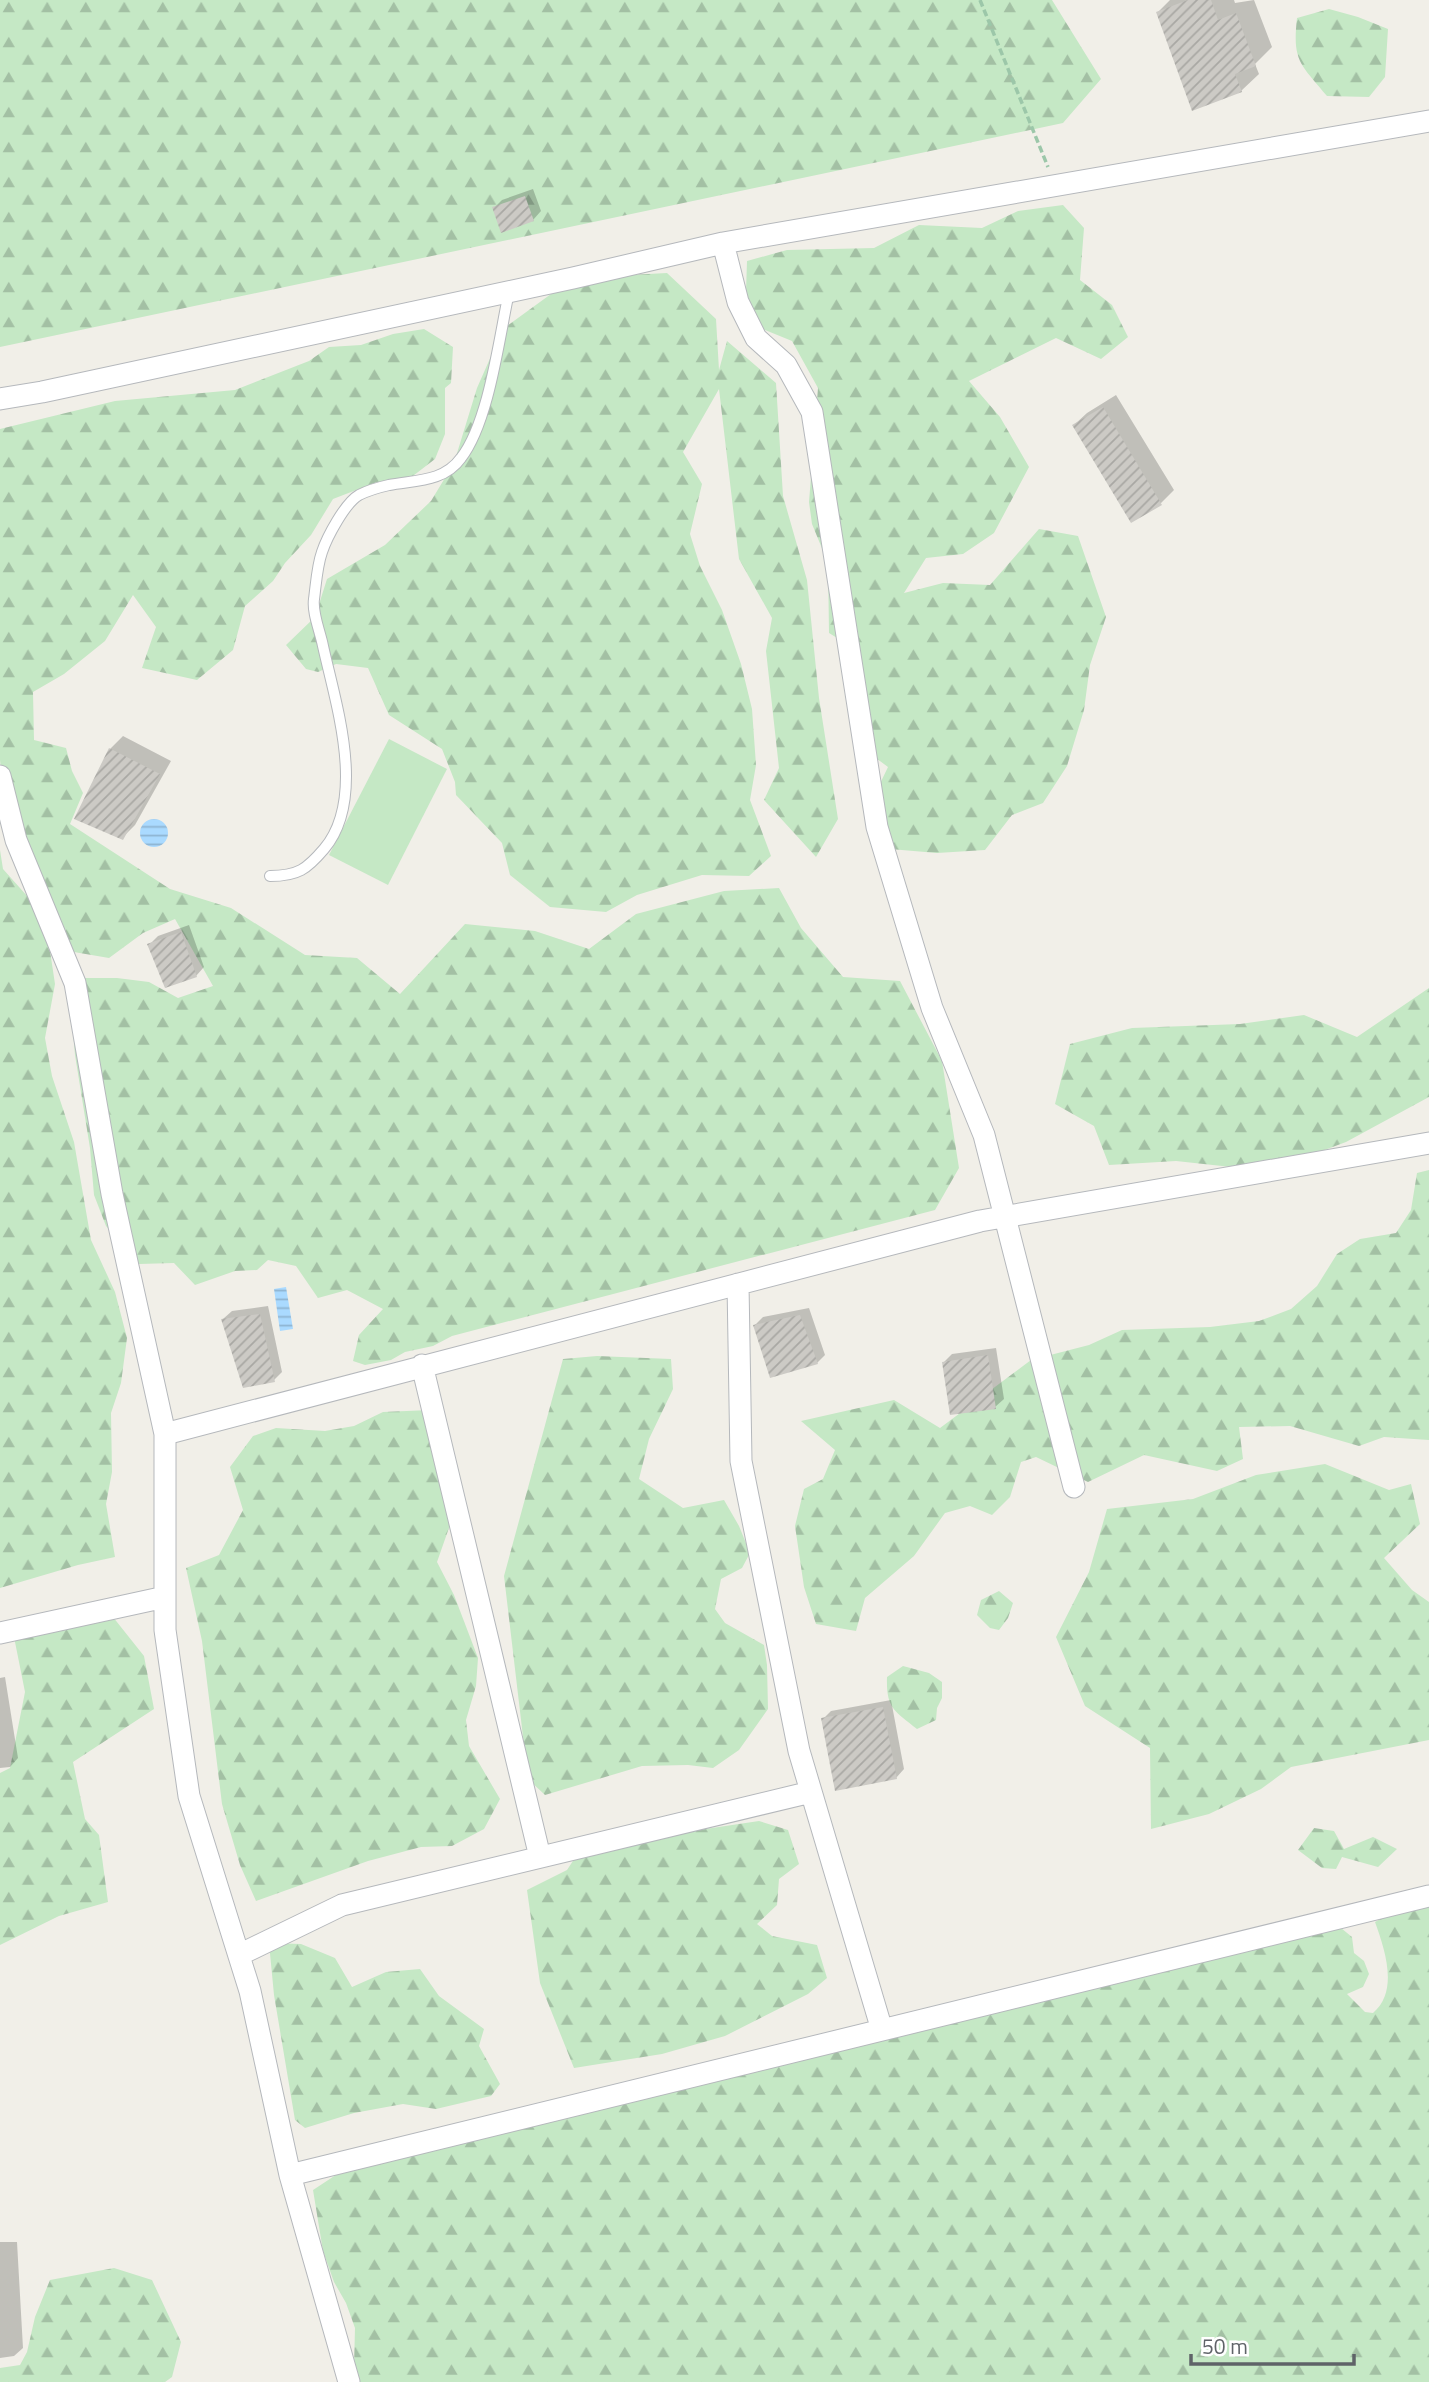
<svg xmlns="http://www.w3.org/2000/svg" width="1429" height="2382" font-family="'Titillium Web',sans-serif">
	<style>
		.forest { fill: url(#forest-firs) }
		.pitch { fill: #c5e8c5 }
		.water { fill: url(#water-rules) }
		.shadow { fill: #0003 }
		.building { fill: url(#building-hatch) }
		.lines { fill: none; stroke-linecap: round; stroke-linejoin: round }
		.service-casing { stroke: #b5b8bc; stroke-width: 12 }
		.minor-casing { stroke: #b5b8bc; stroke-width: 23 }
		.path { stroke: #9cc7a9; stroke-width: 3.5; stroke-dasharray: 7 3.5; stroke-linecap: butt }
		.service { stroke: #fff; stroke-width: 10 }
		.minor { stroke: #fff; stroke-width: 21 }
	</style>
	<defs>
		<pattern id="forest-firs" width="22" height="20" patternUnits="userSpaceOnUse" patternTransform="scale(1.75)"><rect width="22" height="20" fill="#c5e8c5"/><path d="M5 1l3.5 6h-7zM16 11l3.5 6h-7z" fill="#a3c0a4"/></pattern>
		<pattern id="water-rules" width="6" height="5" patternUnits="userSpaceOnUse" patternTransform="scale(1.75)"><rect width="6" height="5" fill="#aadaff"/><path d="M0 2.5h6" fill="none" stroke="#8eb4d2"/></pattern>
		<pattern id="building-hatch" width="6" height="6" patternUnits="userSpaceOnUse" patternTransform="scale(1.75)"><rect width="6" height="6" fill="#cccac5"/><path d="M-1 1l2-2M0 6l6-6M5 7l2-2" fill="none" stroke="#a9a8a4"/></pattern>
	</defs>
	<rect width="100%" height="100%" fill="#f1efe8"/>
	<path class="forest" d="M0 0H1052L1101 79 1063 123 0 347Z
		M1329 9 1358 17 1388 29 1385 77 1369 97 1327 96C1301 64 1292 62 1297 18Z
		M1063 205 1084 228 1080 280 1112 305 1128 337 1101 359 1056 338 969 381 1000 417 1029 467 994 533 963 554 926 558 904 593 943 583 990 585 1039 529 1078 536 1106 617 1090 665 1084 710 1067 766 1043 803 1012 815 985 850 937 853 890 849 875 794 888 767 857 744 860 652 829 633 828 563 812 524 809 502 818 388 792 341 745 322 747 261 787 250 874 248 919 225 982 228 1018 211Z
		M667 273 716 319 719 370 727 341 776 383 783 496 807 580 819 698 838 819 816 857 764 800 779 768 766 651 772 618 739 559 719 389 683 452 702 484 690 534 700 566 722 610 741 664 752 709 756 765 750 800 771 856 749 876 702 875 637 895 606 912 550 907 510 875 502 843 456 795 455 782 442 749 389 715 368 668 336 664 318 672 306 669 286 645 315 617 327 579 385 545 431 501 454 463 477 388 503 329 573 278Z
		M424 329 453 347 451 383 445 388V434L435 459 409 479 377 482 333 499 311 535 285 563 273 581 245 606 233 650 197 680 142 668 156 627 133 595 105 641 64 674 33 692 34 740 66 748 72 771 83 793 70 824 170 889 231 908 305 955 357 958 400 994 465 924 535 931 589 949 636 914 724 891 779 888 801 928 843 977 900 981 942 1061 959 1168 935 1210 452 1336 433 1346 405 1352 391 1360 365 1365 353 1361 359 1335 383 1309 347 1290 318 1298 296 1266 268 1260 257 1270 235 1271 195 1285 174 1263 139 1264 106 1226 94 1195 90 1148 75 1055 72 1019 81 978H117L149 982 178 998 213 986 175 919 143 933 109 958 68 951 5 808 0 760V429L115 401 235 390 309 361 329 347 361 345 393 334Z
		M0 850 3 869 28 897 47 931 55 984 45 1038 52 1076 74 1142 91 1240 115 1292 127 1338 121 1383 111 1413 112 1472 106 1504 115 1557 78 1565 0 1588Z
		M1429 988V1097L1346 1142 1268 1171 1176 1161 1109 1165 1094 1126 1055 1104 1070 1044 1132 1028 1240 1024 1304 1015 1357 1037Z
		M1429 1170V1440L1384 1437 1359 1446 1290 1426 1239 1427 1243 1459 1217 1471 1144 1455 1088 1482 1036 1457 1021 1462 1010 1497 992 1515 970 1506 945 1513 914 1556 865 1598 856 1631 816 1624 804 1587 795 1526 804 1489 823 1479 835 1450 801 1421 894 1400 940 1428 1031 1360 1089 1345 1122 1330 1210 1327 1259 1321 1291 1309 1317 1286 1337 1254 1360 1239 1396 1233 1411 1210 1417 1173Z
		M597 1356 671 1359 673 1389 649 1439 639 1479 683 1508 724 1500 739 1526 750 1553 742 1568 721 1579 715 1609 725 1623 764 1645 767 1665 768 1709 739 1750 713 1768 688 1765 642 1766 545 1795 528 1779 504 1576 563 1359Z
		M430 1410 450 1525 437 1562 454 1595 478 1658 476 1686 466 1720 469 1746 500 1799 484 1829 452 1846 421 1847 368 1861 256 1901 240 1865 222 1804 202 1641 186 1568 219 1555 243 1510 230 1467 253 1436 276 1428 325 1431 354 1426 383 1412Z
		M1325 1464 1389 1490 1411 1484 1420 1524 1384 1558 1412 1590 1429 1602V1740L1291 1767 1261 1789 1209 1814 1151 1829 1150 1748 1085 1706 1056 1637 1089 1572 1107 1509 1193 1499 1256 1475Z
		M999 1591 1013 1603 1008 1618 999 1630 990 1628 977 1615 981 1600Z
		M109 1612 144 1656 154 1709 73 1762 85 1819 99 1835 108 1902 59 1916 0 1945V1773L10 1768 25 1692 14 1637Z
		M903 1666 929 1673 942 1682V1698L937 1708 936 1720 917 1729C894 1711 886 1708 887 1677Z
		M759 1821 788 1830 799 1864 779 1879 777 1905 757 1924 772 1936 817 1945 827 1978 808 1994 725 2036 662 2054 574 2068 540 1983 527 1890 567 1870 590 1835H665Z
		M1314 1828 1334 1831 1344 1849 1373 1837 1397 1849 1378 1867 1342 1857 1336 1869 1322 1868 1298 1850Z
		M1429 1903V2382H357L354 2366 355 2328 346 2303 334 2282 323 2251 313 2190 345 2169 1341 1928 1352 1937 1354 1953 1364 1961 1369 1974 1363 1987 1347 1994 1365 2012 1373 2013C1399 1991 1385 1950 1375 1922L1393 1912Z
		M269 1943 301 1944 335 1958 352 1987 386 1972 420 1969 439 1996 484 2029 479 2046 500 2084 491 2096 436 2109 403 2104 354 2113 305 2128 295 2120 274 1995Z
		M114 2268 152 2280 181 2342 172 2377 165 2382H0V2368L20 2365 27 2352 35 2317 50 2280Z"/>
	<path class="pitch" d="M389 739 447 769 388 885 329 855Z"/>
	<path class="water" d="M140 833a14 14 0 1 1 28 0a14 14 0 1 1-28 0Z
		M286 1287 293 1329 280 1331 274 1289Z"/>
	<path class="shadow" d="M1170 0H1234L1235 3 1254 0 1272 47 1255 64 1259 74 1241 91 1158 12Z
		M533 189 541 211 533 220 494 208 502 200Z
		M1116 395 1174 490 1161 503 1132 521 1074 425 1087 413Z
		M123 736 171 761 135 825 122 838 110 749Z
		M189 925 204 967 196 976 150 944 158 936Z
		M268 1306 282 1372 274 1380 223 1319 232 1311Z
		M809 1308 825 1355 817 1363 755 1325 763 1317Z
		M996 1348 1004 1399 995 1407 944 1362 952 1354Z
		M5 1677 18 1758 10 1767 0 1768V1678Z
		M891 1700 904 1769 896 1778 823 1719 831 1711Z
		M0 2242H17L23 2348 14 2356 0 2358Z"/>
	<path class="building" d="M1188 0H1211L1218 20 1236 13 1256 66 1235 74 1242 92 1192 111 1156 12Z
		M525 196 534 221 501 233 492 207Z
		M1103 407 1162 505 1131 523 1072 425Z
		M109 748 160 774 123 840 74 819Z
		M181 932 197 977 165 988 147 944Z
		M260 1314 275 1382 243 1388 221 1319Z
		M800 1315 818 1364 770 1378 753 1325Z
		M988 1355 996 1409 950 1415 942 1362Z
		M883 1707 897 1779 835 1791 821 1718Z"/>
	<g class="lines">
		<defs>
			<path id="service" d="M270 876C298 876 307 869 324 849 367 798 336 705 323 646 320 631 312 613 314 599 316 584 317 566 322 552 327 537 345 503 359 495 367 491 380 487 389 485 415 480 444 482 461 458 489 422 499 338 509 292"/>
			<path id="minor" d="M723 243 738 302 756 338 786 365 812 412 877 827 932 1008 984 1135 1074 1487
				M0 399 42 392 573 278 723 243 1429 121
				M0 776 16 840 75 983 112 1194 165 1434
				M738 1284 741 1461 799 1751 882 2030
				M422 1365 540 1857
				M0 1633 165 1597
				M239 1955 342 1905 811 1792
				M290 2175 1429 1896
				M349 2382 290 2175 250 1991 189 1796 165 1630V1434L980 1221 1429 1143"/>
		</defs>
		<use href="#service" class="service-casing"/>
		<use href="#minor" class="minor-casing"/>
		<path class="path" d="M980 0 1048 167"/>
		<use href="#service" class="service"/>
		<use href="#minor" class="minor"/>
	</g>
	<path d="M1191 2354v10h163v-10" fill="none" stroke="#5f6368" stroke-width="3.5"/>
	<text x="1202" y="2354" font-size="21" fill="#5f6368" stroke="#ffffff" stroke-width="5" paint-order="stroke">50 m</text>
</svg>
